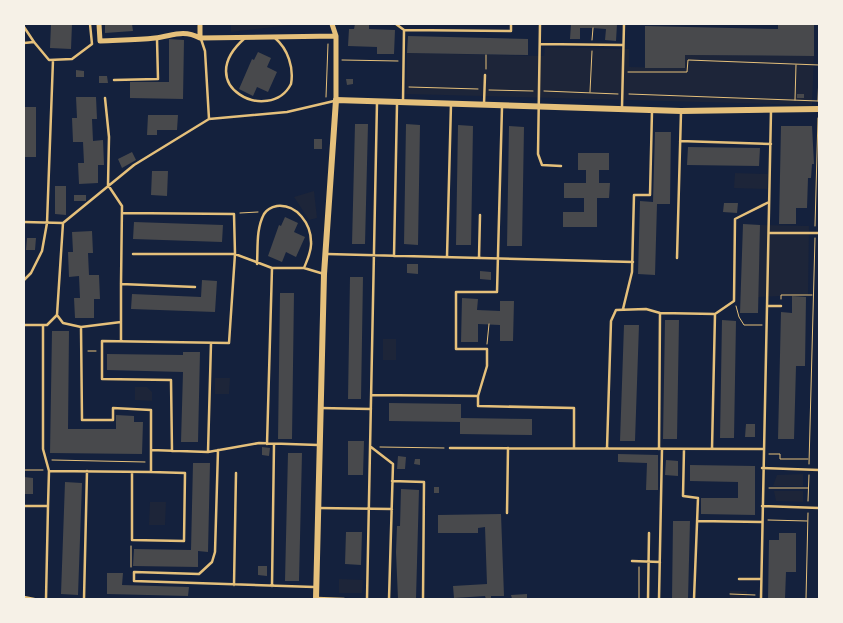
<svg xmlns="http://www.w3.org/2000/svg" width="843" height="623" font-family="Barlow,sans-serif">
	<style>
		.green { fill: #1d2539 }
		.building { fill: #48494c }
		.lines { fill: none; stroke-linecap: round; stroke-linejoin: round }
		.path { stroke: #e5c07b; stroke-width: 1 }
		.service { stroke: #e5c07b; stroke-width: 2.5 }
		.minor { stroke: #e5c07b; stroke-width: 5 }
		.tertiary { stroke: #e5c07b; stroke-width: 6 }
	</style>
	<rect width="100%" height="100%" fill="#14213d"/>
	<path class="green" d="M231 24H291V25L231 32Z
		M545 47 629 49V67L684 68 685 55 814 56 812 105 406 94 407 53 544 56Z
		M735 173 768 174 767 189 734 188Z
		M314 191 317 218 309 220 294 197Z
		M760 225 809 226 808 295 758 297Z
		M383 339H396V360H383Z
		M215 378H230L229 394H215Z
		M135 387H147L152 392V401L135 400Z
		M803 474V486H773L777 475Z
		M774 491H803V502L776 501Z
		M150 502H166L165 525H149Z
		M339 579 363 580 362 593H339Z
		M730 591H747V599H730Z"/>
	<path class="building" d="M51 24H72L71 49 50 48Z
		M105 24H132L133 31 105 33Z
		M355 24H369V29L395 30 394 54H377V47L348 46 349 29H354Z
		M571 24H617L616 41 605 40 606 29 593 28H580V39H570Z
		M778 24H814V56L685 55V68H645V26L778 29Z
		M408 36 528 39V55L407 53Z
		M169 39 184 40 183 99 130 98V82H169Z
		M258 52 271 58 267 67 277 72 268 92 257 87 253 96 239 89 252 59 254 60Z
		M76 70 84 71V77H76Z
		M99 76H107L108 83H99Z
		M346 79H353V84L347 85Z
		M797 94H804V98H797Z
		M76 97H96L97 119H92L93 141 103 140 104 165H98V183L79 184 78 163H84L83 142H73L72 118H77Z
		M24 107H36V157H24Z
		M148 115H178L177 130H157V135H147Z
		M355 124H368L365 244H352Z
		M406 124 420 125 418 245 404 244Z
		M458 125 473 126 471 245H456Z
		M509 126 524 127 522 246H507Z
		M781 126H812L814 164H812L811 178H808L807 208H796V224H779Z
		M655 132H671L670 204H657L655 275 638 274 640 201 653 202Z
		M314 139H322V149H314Z
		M688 147 760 148 759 166 687 165Z
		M132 152 136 160 122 168 118 159Z
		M578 153H609V170H599V183H610L609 198H597V227H563V212H584V198H564V183H586V170H578Z
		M152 171H168L167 196 151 195Z
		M55 186H66V215L55 214Z
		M74 195H86V201H74Z
		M724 203H738L737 213 723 212Z
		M285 217 298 223 294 232 305 237 296 257 286 252 282 262 268 256 279 225 281 226Z
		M134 222 223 225 222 242 133 239Z
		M743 224 760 225 758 313H740Z
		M92 231 93 253H88L89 275H99L100 299H94V318H75L74 298H80L79 276 69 277 68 252H73L72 232Z
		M27 238H36L35 250H26Z
		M407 264H418V274L407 273Z
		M480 271 491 272V280L480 279Z
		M350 277H363L361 399H348Z
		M202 280 217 281 215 312 131 309 132 294 201 297Z
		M280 293H294L292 439H278Z
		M792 296 806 297 805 366H796L794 439H778L781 312 792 313Z
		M462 298 478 299 477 310 500 311V301H514L513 341H500V325L478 324V342H461Z
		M665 320H679L677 439H663Z
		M722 320 736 321 734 438H720Z
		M624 325H639L635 441H620Z
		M52 331H69L68 429H116V415L134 416V422H143L142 454 50 453Z
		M183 352H200L198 442H181L183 372 107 370V354L183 355Z
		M389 403 461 404V418L532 419V435L460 434V422L389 421Z
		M746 424H755V437H745Z
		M348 441H364L363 475H348Z
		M262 447 270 448 269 456 262 455Z
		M288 453H302L299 581H285Z
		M618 454 658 455V490H646L647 463 618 462Z
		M398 456 406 457 405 469H397Z
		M415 459H420V465L414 464Z
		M666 460 678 461V476L665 475Z
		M193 463H210L208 552 198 551V567L133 566 134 549 191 550Z
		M690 465 755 466V515L701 514V498H738V482L690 481Z
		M24 477 33 478V494H24Z
		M65 482 82 483 78 595 61 594Z
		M434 487H439V493H434Z
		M401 489 419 490 416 599H398L396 552 397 526H400Z
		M501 514 504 596H491V599H486L485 596 454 598 453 586 487 584 485 527 478 528V533H438V515Z
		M673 521H690L688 599H672Z
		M346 532H362L361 565 345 564Z
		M779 533H796V572H786L785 599H768L769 540H779Z
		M258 566H267V576L258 575Z
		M107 573H123L122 585 189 587 188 596 107 594Z
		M527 594V599H512L511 595Z"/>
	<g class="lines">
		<path class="path" d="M592 40 593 28
			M342 60 398 61
			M486 69V55
			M628 72H687L688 60 819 65
			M409 87 478 89
			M489 90 533 91
			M544 91 618 94
			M590 92 592 51
			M629 94 818 101
			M326 97 328 44
			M795 100 796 65
			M818 101 819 74
			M240 213 258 212
			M815 226 818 118
			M781 299V295H812
			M736 306 739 317 744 325H762
			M487 344 489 324
			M88 351H96
			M380 447 444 448
			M769 454H780V459H808
			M52 460 145 462
			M809 464 815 238
			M24 470H43
			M769 488H808
			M808 501 809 475
			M768 520 807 521
			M131 567V546
			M730 594 755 595
			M639 599V567
			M806 599 808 513"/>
		<path class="service" d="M396 24 404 30 403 101
			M540 24 538 154 542 165 561 166
			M24 27 34 42 24 43
			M404 30 511 31V24
			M245 38C190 86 270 125 291 84 294 68 288 49 275 38
			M201 39 205 51 209 119
			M34 42 49 60 72 59 92 44 90 24
			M540 44 623 45
			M114 80 158 79 157 39
			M105 98 109 137 108 185 122 206 121 284
			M484 104 485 75
			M622 107 624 24
			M680 141 771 144
			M122 213 234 214 235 254H133
			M24 222 63 223
			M769 233H819
			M327 254 633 262
			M394 256 397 104
			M447 257 451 104
			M479 258 480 215
			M677 258 681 112
			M257 264C258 247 256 229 264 214 267 209 272 207 277 206 297 204 311 224 311 242 312 251 307 260 304 268
			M24 280 31 273 42 251 47 223 53 60
			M768 306H781
			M623 309 632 272 634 195H650L652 111
			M121 322 81 327 82 420H113V408L151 410V450
			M24 325H47L57 315
			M43 325V449L49 471 48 506
			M81 327 63 323 57 315 63 223 134 165 209 119 287 112 334 101
			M121 341V284L195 287
			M372 395 478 396V406L574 408V448
			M478 396 487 366V349H456V292H497L502 107
			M320 408 371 409
			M267 444 272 268
			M371 447 393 464 389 599
			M450 448 763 449
			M607 448 611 321 616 310 646 309 660 313 715 314
			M659 449 660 313
			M684 449 683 496 698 498 694 599
			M712 449 715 314 734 301 735 219 769 202
			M218 450 215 552 212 562 199 574 134 572V581L314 587
			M172 451 171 380 102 379V341L229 343 235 254 272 268H304L324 274
			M208 452 211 343
			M762 468 819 470
			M49 471 151 472V450L208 452 259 443 318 445
			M132 472V540L184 541 185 473 151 472
			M392 481 424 482 423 599
			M24 506H48L46 599
			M762 506 819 508
			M318 508 392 509
			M507 513 508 448
			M697 521 762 522
			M632 561 660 562
			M739 579H761
			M234 585 236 473
			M272 586 274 444
			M24 597 34 599
			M317 598 344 599
			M84 599 87 471
			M367 599 377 102
			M648 599 649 533
			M659 599 662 449
			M761 599 771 111"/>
		<path class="minor" d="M99 24 100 41C119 40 137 40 155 38 172 36 183 29 200 38L336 36
			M332 24 336 36V100
			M200 38V24"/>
		<path class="tertiary" d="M316 599 324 274 336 100 681 111 819 109"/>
	</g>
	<rect width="843" height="623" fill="none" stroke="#f6f1e7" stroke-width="50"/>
</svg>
